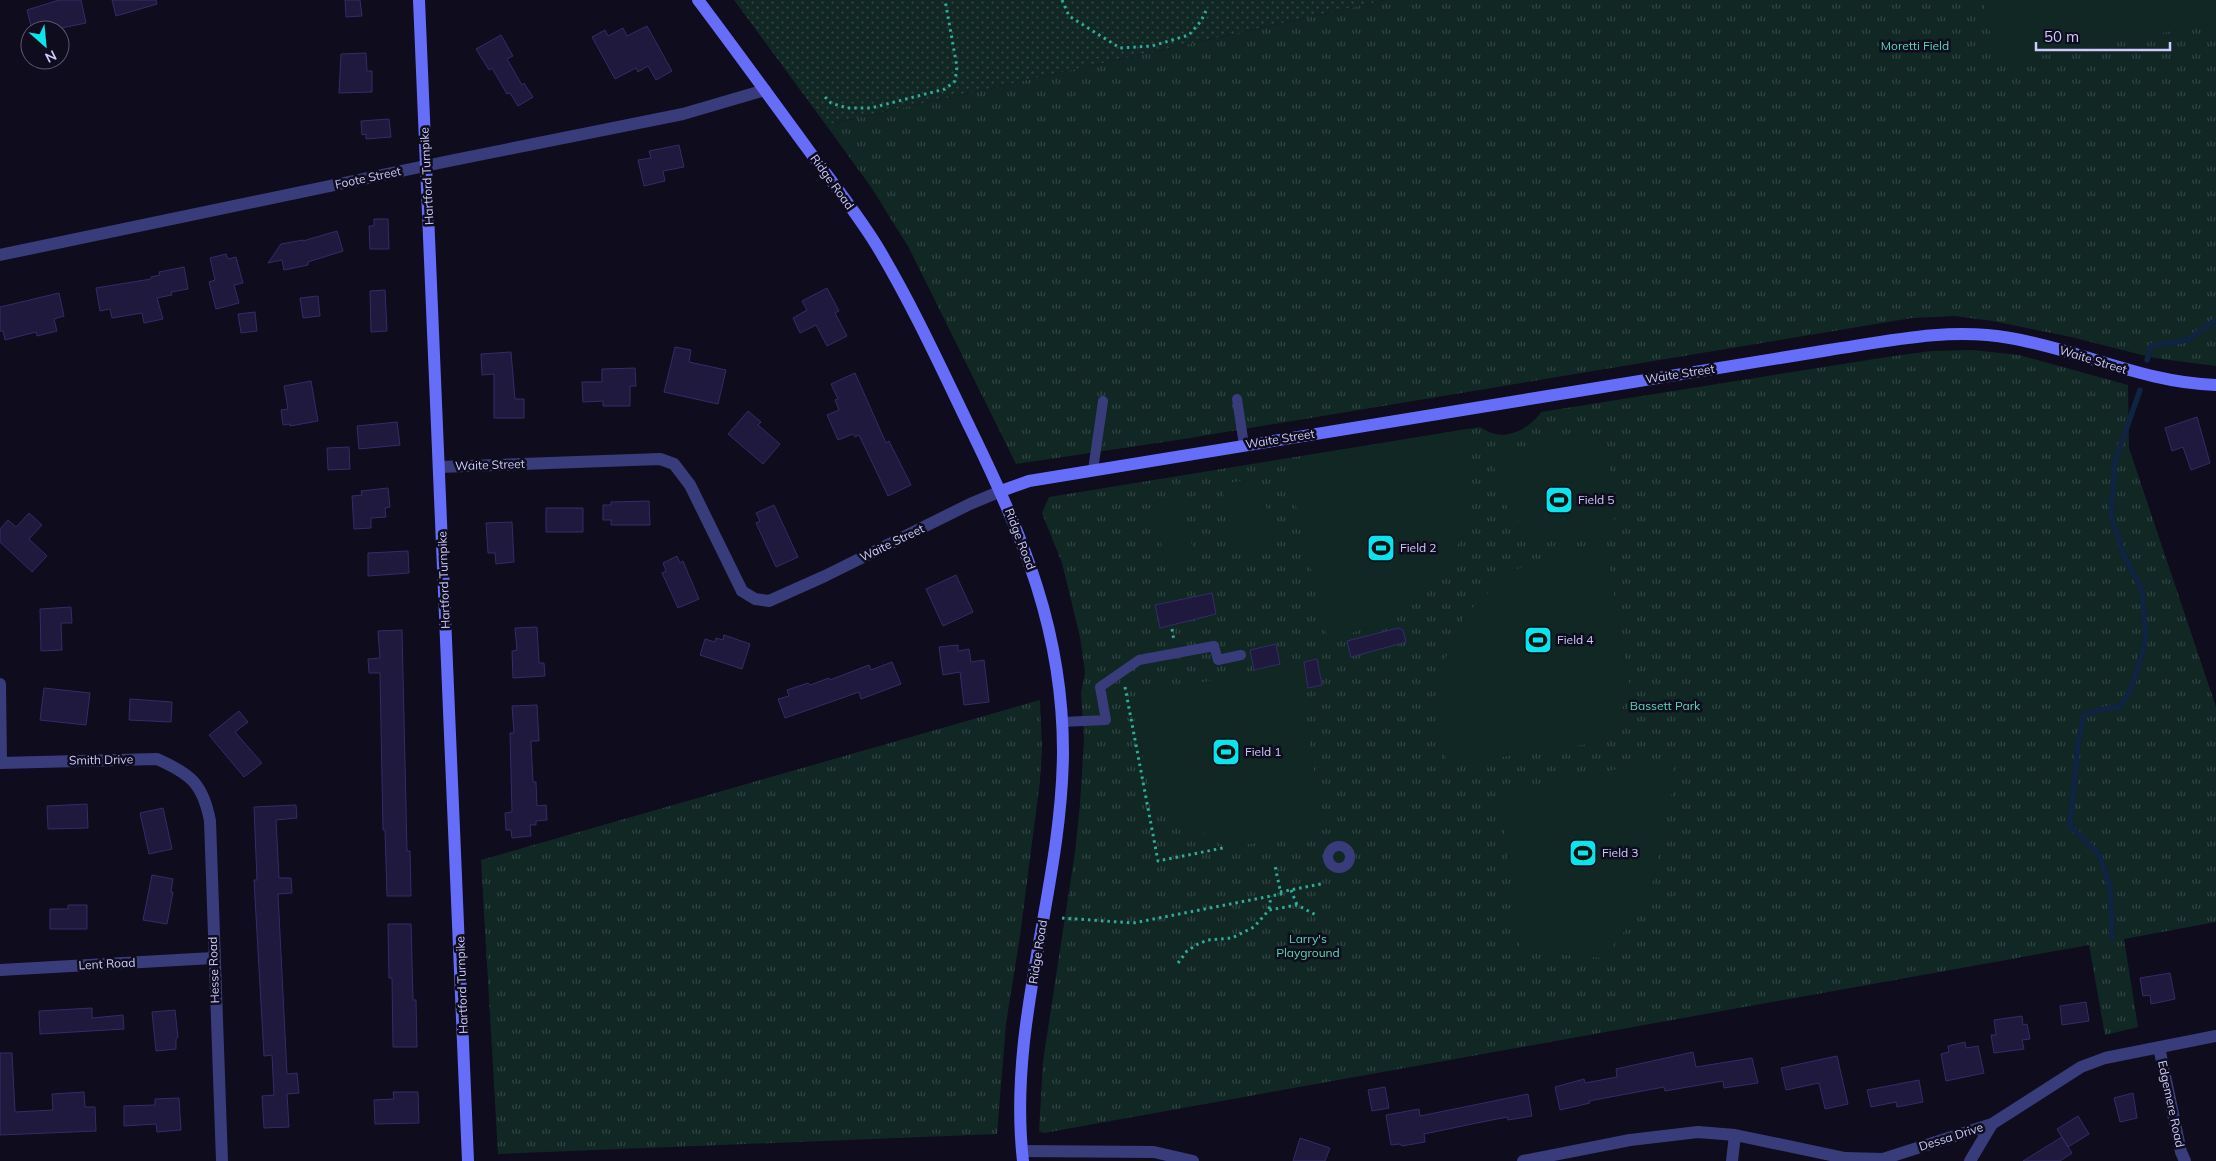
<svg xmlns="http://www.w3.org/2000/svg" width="2216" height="1161" font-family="Mulish,sans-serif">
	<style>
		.grass { fill: url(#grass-dots) }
		.park { fill: url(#park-tufts) }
		.garden { fill: #102724 }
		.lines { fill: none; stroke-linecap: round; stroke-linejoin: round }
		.stream { stroke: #0e2440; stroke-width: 5.5 }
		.building { fill: #1e193d; stroke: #342c68 }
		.path { stroke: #32aa99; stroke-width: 3; stroke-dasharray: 2.5 4; stroke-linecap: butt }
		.lane { stroke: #393c7a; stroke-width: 10 }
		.street { stroke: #393c7a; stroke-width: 12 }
		.secondary { stroke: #666df9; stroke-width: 12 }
		.labels { text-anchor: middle; stroke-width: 5; stroke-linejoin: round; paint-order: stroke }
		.park-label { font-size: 12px; fill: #5bd9b0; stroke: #0e0c1d }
		.street-label { font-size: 12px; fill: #cdcbfd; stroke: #0e0c1d }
		.poi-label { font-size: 12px; fill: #cdcbfd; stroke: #0e0c1d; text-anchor: start }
	</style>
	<defs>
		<pattern id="grass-dots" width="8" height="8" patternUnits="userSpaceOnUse" patternTransform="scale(1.25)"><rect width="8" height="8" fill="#102724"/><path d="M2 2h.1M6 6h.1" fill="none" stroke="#324545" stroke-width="1.8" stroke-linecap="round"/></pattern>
		<pattern id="park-tufts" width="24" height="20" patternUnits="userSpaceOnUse" patternTransform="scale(1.25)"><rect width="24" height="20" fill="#102724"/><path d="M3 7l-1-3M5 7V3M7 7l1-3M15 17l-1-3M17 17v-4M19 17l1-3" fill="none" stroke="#324545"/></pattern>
	</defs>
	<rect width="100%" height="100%" fill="#0e0c1d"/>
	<path class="grass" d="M734 0H1386L826 125Z"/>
	<path class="park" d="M1386 0H2216V366L2154 358 2071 337 1993 321 1955 316 1912 318 1184 439 1016 464 909 248 871 187 826 125Z
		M1973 350 2019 355 2128 385 2129 448 2216 707V922L2124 939 2138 1027 2105 1035 2089 945 1044 1133 1039 1131 1043 1061 1075 852 1080 804 1084 739 1081 693 1085 673 1080 637 1062 563 1042 513 1049 497 1480 427C1485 430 1490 433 1495 434 1512 438 1533 425 1541 412L1887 357 1931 351Z
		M1040 700 1042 749 1040 781 1020 936 1006 1024 997 1134 498 1154 481 860Z"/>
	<path class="garden" d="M1984 0H2216V23L1996 64Z
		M1467 429C1479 489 1469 548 1425 591 1418 597 1412 605 1405 609 1382 625 1354 632 1328 640L1289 477 1304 456Z
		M1590 432 1608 447 1616 536 1566 543 1536 537 1510 513 1498 487 1492 454Z
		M1261 478 1273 546 1233 553 1222 484Z
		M1180 495 1195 558 1166 564 1152 502Z
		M1605 542 1631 693 1602 742 1447 765 1441 723 1442 666 1465 615 1510 572 1557 552Z
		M1282 665 1303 679V706L1324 829 1234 847 1224 846 1174 815 1151 794 1130 698Z
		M1671 759 1675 779 1648 902 1603 958 1520 951 1501 804 1519 788Z"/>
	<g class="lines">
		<path class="stream" d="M2147 360 2151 346 2187 340 2216 320
			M2112 938 2110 886 2099 854 2070 826 2078 743 2084 715 2098 710 2120 707 2132 687 2146 639 2142 590 2123 553 2111 515 2115 461 2140 390"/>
	</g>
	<path class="building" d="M59 0H81L86 23 52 30H32L27 10Z
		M112 0H156L157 4 116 16Z
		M345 0H360L362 16 346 17Z
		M647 26 672 71 656 80 648 66 638 72 636 68 615 79 592 37 605 30 608 36 623 28 627 36Z
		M501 35 513 56 507 59 522 85 524 83 533 97 518 106 510 93 507 94 492 68 489 70 476 49Z
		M366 53 367 71H372V92L339 93 341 54Z
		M389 119 391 137 366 139V134L362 135 361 121Z
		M679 145 684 167 663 171 665 181 644 186 638 160 651 158 649 151Z
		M374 219H388L389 249H370L369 226H374Z
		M337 231 343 251 308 262V265L284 270 282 260 268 263 281 244 303 240V241Z
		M226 254 228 259 236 257 243 283 234 285 239 303 216 309 209 282 215 280 210 258Z
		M184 267 188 289 171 292 172 295 157 298 163 319 144 323 142 313 112 318 110 309 100 311 96 288 151 279V277L160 275 159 272Z
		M827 288 839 311 835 313 847 336 827 346 816 325 800 333 793 318 807 310 802 301Z
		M385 290 387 331 371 332 370 291Z
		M59 293 64 316 54 319 57 331 37 336 36 332 5 340 3 331H0V307Z
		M318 296 320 316 303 318 300 298Z
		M255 312 257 331 241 333 238 314Z
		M675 347 691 350 689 362 726 370 718 404 664 392Z
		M511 352 515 399H524V418H494V374L482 375 481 354Z
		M635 368 636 386H630V406H603V401L583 402 582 382H602V369Z
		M855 373 886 443 889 441 911 485 888 496 859 435 855 437 853 434 838 440 827 415 839 410 835 400 838 399 831 384Z
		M311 381 318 421 290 426V424L283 425 281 410 288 409 284 386Z
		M748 411 761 422 758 425 780 444 763 464 728 434Z
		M2197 417 2210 463 2191 470 2183 447 2172 451 2165 428Z
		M397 422 400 445 359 449 357 426Z
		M349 447 350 469 328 470 327 448Z
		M388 488 390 507 385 508 386 517 371 518V528L354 529 352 496 362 495 361 491Z
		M649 501 650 525H611V520H603V505H611V502Z
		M774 505 798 557 776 567 756 523 760 521 756 513Z
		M546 508H583V532H546Z
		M29 513 42 525 29 539 47 556 32 572 0 542V529L8 520 16 527Z
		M512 522 514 562 496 564 495 553H488L486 523Z
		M408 551 409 573 368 576V553Z
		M677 556 680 563 683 561 699 599 678 608 662 573 666 571 663 563Z
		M956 575 973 612 943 626 926 589Z
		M1212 593 1216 614 1160 628 1155 605Z
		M71 607 72 623H61L62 650 41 651 40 609Z
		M537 627 539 663H544L545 676 513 678 512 651 517 650 515 628Z
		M1398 628 1403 630 1406 642 1351 657 1347 641Z
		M402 630 407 851H410L411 896H387L385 830H383L380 673H369L368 659 380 658 378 631Z
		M724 635 750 644 742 669 700 655 705 639 715 642 716 638 723 640Z
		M1276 644 1280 664 1254 670 1250 650Z
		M958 645V651L969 649 971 662 984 660 989 702 964 705 960 672 943 675 939 647Z
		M1317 659 1322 685 1308 688 1304 662Z
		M892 662 901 684 861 699 859 692 785 718 778 699 789 696 787 690 808 683 810 685 829 678 830 680 869 665 871 670Z
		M44 688 90 693 86 725 40 720Z
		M130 699 172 702 171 722 129 720Z
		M537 705 539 741H531L533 782H536L537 806 546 805 547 820 536 821V825H530L531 836 512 838 511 830H506L505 813 512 812 510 733H514L512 706Z
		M239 711 248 722 235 732 262 763 244 777 209 735Z
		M87 804 88 828 48 829 47 806Z
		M296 805 297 818 276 820 279 878H291L292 893 278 894 287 1074 297 1073 299 1093 287 1094 289 1127 264 1128 262 1096 274 1095 272 1055 264 1056 254 880H257L254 807Z
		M163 808 172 849 149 854 140 813Z
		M152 875 173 879 171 892H173L167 924 143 920Z
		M68 905H87V929H50V909H68Z
		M388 924H411L413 1000H416L417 1047H393L392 978H389Z
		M2170 973 2175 999 2151 1004 2150 995 2143 996 2140 978Z
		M2086 1002 2089 1021 2062 1025 2060 1006Z
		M92 1008V1018L123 1015 124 1029 40 1034 39 1011Z
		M175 1010 178 1037 176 1039V1049L156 1051 152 1012Z
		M2022 1016 2023 1025 2027 1024 2030 1039 2022 1040 2024 1049 1994 1053 1991 1035H1996L1994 1020Z
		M1965 1042 1966 1048 1978 1046 1984 1073 1946 1081 1941 1054 1949 1052 1948 1046Z
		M1693 1052 1696 1067 1752 1058 1758 1083 1724 1088 1723 1081 1665 1091 1664 1087 1589 1101 1590 1103 1560 1110 1555 1087 1584 1079 1585 1083 1617 1077 1616 1069Z
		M0 1053H12L15 1112 53 1110 52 1094 84 1092 85 1107H95L96 1131 0 1135Z
		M1837 1056 1848 1104 1825 1109 1819 1083 1786 1090 1781 1068Z
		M1919 1080 1923 1102 1897 1107 1896 1102 1871 1107 1867 1090Z
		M1385 1087 1389 1108 1372 1111 1368 1090Z
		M393 1092H418L419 1123 375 1124 374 1100 394 1099Z
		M2133 1093 2137 1118 2120 1122 2114 1098Z
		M1528 1094 1532 1116 1508 1120 1507 1117 1472 1124 1424 1134 1425 1142 1402 1146 1400 1144 1391 1145 1386 1115 1419 1109 1420 1116Z
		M179 1098 181 1130 157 1132 156 1124 124 1126V1106L155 1105V1099Z
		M2078 1116 2089 1134 2068 1147 2057 1129Z
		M2062 1137 2072 1153 2060 1161H2023Z
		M1300 1138 1330 1148 1325 1161H1293Z"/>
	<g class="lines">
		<path class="path" d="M1062 0 1069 16 1120 48 1152 46 1189 35 1201 21 1206 11
			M825 97 831 103 847 108H871L945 89 955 81 957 67 945 0
			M1172 629 1174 641
			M1125 687 1158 861 1223 848
			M1291 890 1297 905
			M1280 892 1321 884
			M1269 909 1271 896
			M1062 918 1133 923 1281 894 1275 866
			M1178 963 1187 951 1198 944 1208 940 1232 938 1254 927 1269 910 1297 905 1318 916"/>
		<path class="lane" d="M1237 399 1244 445
			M1093 470 1103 401
			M1062 722 1106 720 1100 687 1139 660 1214 646 1218 660 1241 655
			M1328 857a11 11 0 1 1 22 0a11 11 0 1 1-22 0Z"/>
		<path class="street" d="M0 255 449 161 683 114 765 90
			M439 467 660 459 674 464 690 485 742 591 755 599 769 601 825 576 970 504 1001 491
			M0 684 1 763
			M0 763 157 759C191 774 203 784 210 821L222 1161
			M0 970 213 958
			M2159 1047 2181 1152 2185 1161
			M1022 1151 1154 1152 1193 1161
			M1523 1161 1630 1140 1698 1132 1735 1135 1845 1158 1883 1159 1992 1124 2081 1067 2105 1058 2216 1036
			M1732 1161 1735 1135
			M1970 1161 1992 1124"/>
		<path class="secondary" d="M419 0 468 1161
			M698 0C735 49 771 99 807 148 831 181 856 212 877 246 913 306 942 370 972 432 1024 539 1063 631 1063 752 1062 890 1007 1023 1023 1161
			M1001 491 1029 481 1829 350C1888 341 1950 327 2010 338 2081 350 2141 382 2216 385"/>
	</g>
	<defs>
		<symbol id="stadium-square" viewBox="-11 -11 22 22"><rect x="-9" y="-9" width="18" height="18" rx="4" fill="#0ae4ea" stroke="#0e0c1d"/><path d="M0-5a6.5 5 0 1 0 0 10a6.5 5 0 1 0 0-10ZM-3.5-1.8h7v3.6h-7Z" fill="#111"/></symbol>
	</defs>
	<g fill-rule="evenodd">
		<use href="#stadium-square" x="1543" y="484" width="32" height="32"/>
		<use href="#stadium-square" x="1365" y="532" width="32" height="32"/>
		<use href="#stadium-square" x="1522" y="624" width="32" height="32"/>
		<use href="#stadium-square" x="1210" y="736" width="32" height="32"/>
		<use href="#stadium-square" x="1567" y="837" width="32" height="32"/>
	</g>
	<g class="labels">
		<g class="park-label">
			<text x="1915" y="50">Moretti Field</text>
			<text x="1665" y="710">Bassett Park</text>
			<text x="1308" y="943">Larry's<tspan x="1308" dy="14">Playground</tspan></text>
		</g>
		<g class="street-label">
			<text transform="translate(427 176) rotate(-93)" y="4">Hartford Turnpike</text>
			<text transform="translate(368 178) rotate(-12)" y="4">Foote Street</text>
			<text transform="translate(832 182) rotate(54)" y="4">Ridge Road</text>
			<text transform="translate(2093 360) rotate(17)" y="4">Waite Street</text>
			<text transform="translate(1680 374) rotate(-9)" y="4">Waite Street</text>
			<text transform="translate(1280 439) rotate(-9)" y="4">Waite Street</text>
			<text transform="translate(490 465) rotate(-2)" y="4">Waite Street</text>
			<text transform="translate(1020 539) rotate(69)" y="4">Ridge Road</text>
			<text transform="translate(892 543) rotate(-26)" y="4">Waite Street</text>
			<text transform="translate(444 580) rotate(-92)" y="4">Hartford Turnpike</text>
			<text transform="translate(101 760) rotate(-1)" y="4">Smith Drive</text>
			<text transform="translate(1038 952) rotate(-81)" y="4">Ridge Road</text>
			<text transform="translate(107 964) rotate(-3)" y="4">Lent Road</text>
			<text transform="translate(214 970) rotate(-92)" y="4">Hesse Road</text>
			<text transform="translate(462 985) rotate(-92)" y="4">Hartford Turnpike</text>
			<text transform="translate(2171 1104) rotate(78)" y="4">Edgemere Road</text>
			<text transform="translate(1951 1137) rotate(-18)" y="4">Dessa Drive</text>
		</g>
		<g class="poi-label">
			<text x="1578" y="504">Field 5</text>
			<text x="1400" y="552">Field 2</text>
			<text x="1557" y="644">Field 4</text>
			<text x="1245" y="756">Field 1</text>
			<text x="1602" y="857">Field 3</text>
		</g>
	</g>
	<g transform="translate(45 45) rotate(153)"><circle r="24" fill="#0e0c1d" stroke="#5a5877"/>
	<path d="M0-4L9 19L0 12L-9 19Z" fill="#0ae4ea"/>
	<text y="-8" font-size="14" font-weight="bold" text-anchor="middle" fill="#cdcbfd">N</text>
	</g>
	<path d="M2036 42v8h134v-8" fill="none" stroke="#cdcbfd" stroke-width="2.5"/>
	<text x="2044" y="42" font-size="15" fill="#cdcbfd" stroke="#0e0c1d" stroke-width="4" paint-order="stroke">50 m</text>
</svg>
